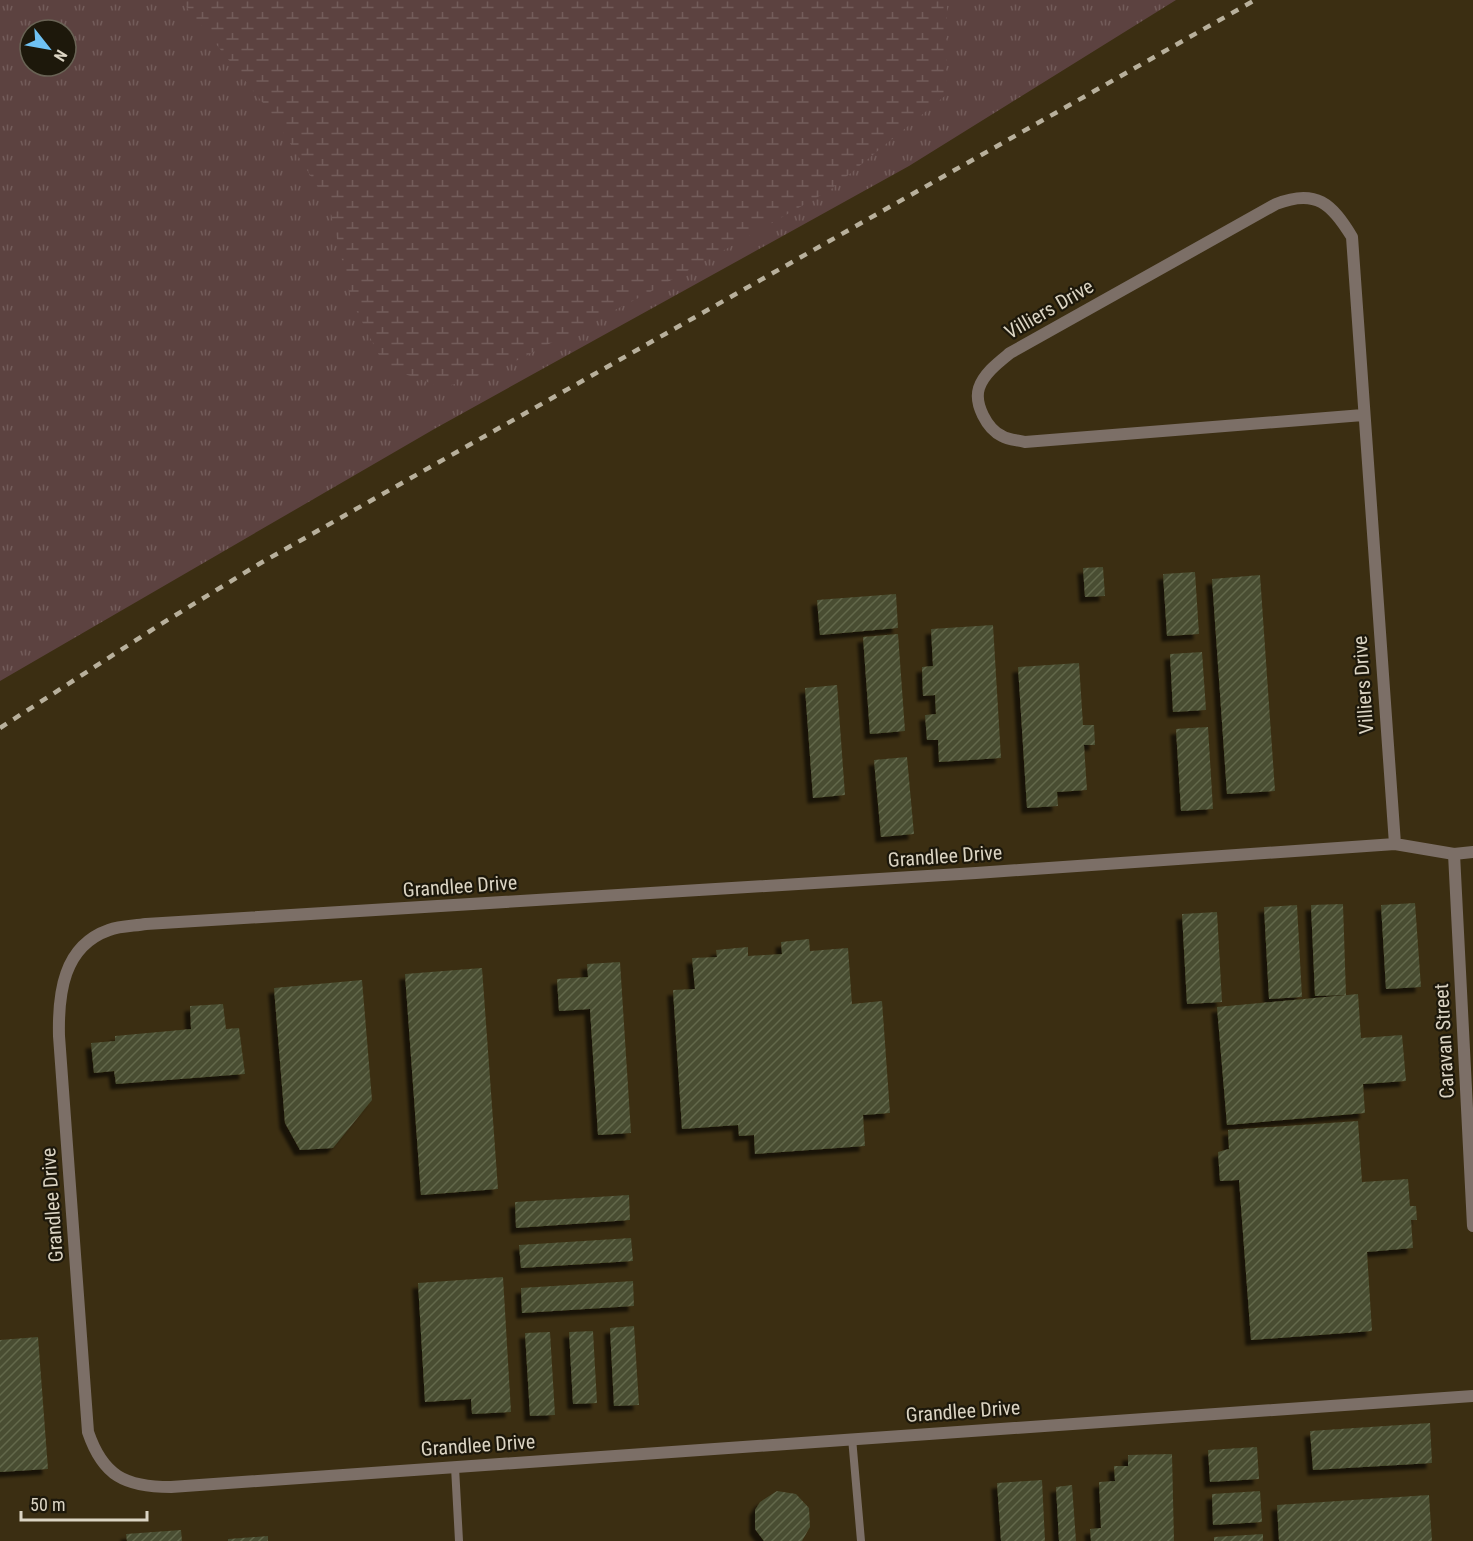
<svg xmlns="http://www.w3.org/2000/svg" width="1473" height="1541" font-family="'Roboto Condensed',sans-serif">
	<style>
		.grass { fill: url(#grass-tufts); fill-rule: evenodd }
		.wetland { fill: url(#wetland-marsh) }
		.building { fill: url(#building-hatch); filter: url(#shadow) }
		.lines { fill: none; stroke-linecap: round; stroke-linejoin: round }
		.service { stroke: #7c6f67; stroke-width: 8 }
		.minor { stroke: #7c6f67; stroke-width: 12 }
		.tertiary { stroke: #7c6f67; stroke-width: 12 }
		.rail { stroke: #b8b09c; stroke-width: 4.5; stroke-dasharray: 8 8; stroke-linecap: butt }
		.labels { text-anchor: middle; stroke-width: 4.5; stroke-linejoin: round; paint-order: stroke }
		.street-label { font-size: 20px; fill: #dbd4c3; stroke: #1d180b }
	</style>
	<defs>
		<pattern id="grass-tufts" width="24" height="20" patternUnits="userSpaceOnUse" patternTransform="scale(1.5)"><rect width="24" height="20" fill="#5c4240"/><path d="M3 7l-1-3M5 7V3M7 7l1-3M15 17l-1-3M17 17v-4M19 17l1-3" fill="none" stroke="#735c5a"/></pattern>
		<pattern id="wetland-marsh" width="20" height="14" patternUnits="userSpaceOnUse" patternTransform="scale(1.5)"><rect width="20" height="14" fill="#5c4240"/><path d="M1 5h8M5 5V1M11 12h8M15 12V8" fill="none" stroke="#735c5a"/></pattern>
		<pattern id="building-hatch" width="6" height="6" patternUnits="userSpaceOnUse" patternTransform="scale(1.5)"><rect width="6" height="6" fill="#494e30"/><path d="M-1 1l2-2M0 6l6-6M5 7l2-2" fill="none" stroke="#63674c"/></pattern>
		<filter id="shadow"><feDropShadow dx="-5.5" dy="5.5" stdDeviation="1.5" flood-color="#0009"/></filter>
	</defs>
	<rect width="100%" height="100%" fill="#3b2e12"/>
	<path class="grass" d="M0 0H1176L909 166 436 428 0 681ZM30 30H66V66H30Z"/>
	<path class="wetland" d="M181 0H947L946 95 830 190 652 291 510 364 444 388 385 367 352 302 329 205 271 113Z"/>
	<path class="building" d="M1103 567 1105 596 1085 597 1083 568Z
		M1195 572 1199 634 1167 636 1163 574Z
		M1260 575 1275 791 1227 794 1212 579Z
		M896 594 898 628 820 635 817 600Z
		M993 625 1001 758 939 762 938 740H927L925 715 936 714 935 695 923 696 922 667 933 666 931 629Z
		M898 634 905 731 870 734 863 637Z
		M1202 652 1206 710 1173 712 1170 654Z
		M1079 663 1083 725H1094L1095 745H1084L1087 790 1057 792 1058 806 1027 808 1018 667Z
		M837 685 845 795 813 798 805 688Z
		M1208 727 1213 809 1181 811 1176 729Z
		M907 757 914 834 881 837 874 760Z
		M1415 903 1421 987 1386 989 1381 905Z
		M1343 904 1346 995 1315 996 1311 905Z
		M1297 905 1302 997 1269 999 1264 907Z
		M1217 912 1222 1002 1187 1004 1182 914Z
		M809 939 810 951 848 948 852 1004 882 1001 890 1113 863 1115 865 1146 755 1154 754 1135 739 1136 738 1125 682 1129 673 990 695 989 692 958 717 957 716 950 748 947V956L782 954 781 942Z
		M620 962 631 1133 598 1135 590 1009 559 1011 557 979 588 977 587 964Z
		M482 968 498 1189 421 1195 405 974Z
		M362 980 372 1100 333 1148 300 1150 285 1123 274 988Z
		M1358 994 1361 1038 1402 1035 1406 1081 1363 1084 1365 1113 1227 1125 1217 1007Z
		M223 1004 226 1029 239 1028 245 1074 116 1084 114 1071 94 1073 91 1043 115 1041V1036L191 1029 190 1006Z
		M1358 1121 1362 1182 1408 1179 1410 1206H1416L1417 1220H1411L1413 1248 1367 1252 1372 1331 1251 1340 1239 1180 1220 1181 1218 1152 1229 1149 1228 1130Z
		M629 1195 630 1220 516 1228 515 1202Z
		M631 1238 633 1261 521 1268 519 1245Z
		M503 1277 511 1412 472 1414 471 1399 425 1402 418 1283Z
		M633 1281 634 1306 522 1313 521 1288Z
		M634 1326 639 1405 614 1406 610 1328Z
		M593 1331 597 1403 573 1404 569 1332Z
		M550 1332 555 1415 530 1416 525 1333Z
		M38 1337 48 1469 0 1472V1340Z
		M1430 1423 1432 1463 1313 1470 1310 1431Z
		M1257 1447 1259 1479 1210 1482 1208 1450Z
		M1172 1454 1174 1541H1091L1090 1529 1101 1528 1099 1482 1115 1481 1114 1466H1128V1455Z
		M1042 1480 1045 1541H1001L997 1483Z
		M1072 1485 1076 1541H1059L1056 1487Z
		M777 1491 796 1494 809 1508 810 1527 802 1541H764L755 1529V1510L760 1502Z
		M1260 1491 1262 1522 1213 1525 1212 1494Z
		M1429 1495 1432 1541H1279L1277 1505Z
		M181 1530 182 1541H127L126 1534Z
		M1263 1534V1541H1214V1537Z
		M268 1536V1541H228V1539Z"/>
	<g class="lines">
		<path class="service" d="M852 1438 861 1541
			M455 1467 459 1541"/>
		<path class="minor" d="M1363 415 1025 442C1018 440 1008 440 1002 436 987 429 974 404 979 388 984 373 999 362 1010 353L1276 204C1316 188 1332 204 1352 237L1395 844
			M1454 854 1395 844 976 873 146 924C134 926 120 926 109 930 63 946 58 994 59 1036L88 1432C103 1476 125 1487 171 1487L1473 1396"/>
		<path class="tertiary" d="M1473 852 1454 854 1473 1226"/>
		<path class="rail" d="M0 728 161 624 259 564 1255 0"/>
	</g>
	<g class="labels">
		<g class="street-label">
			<text transform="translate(1049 309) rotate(-30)" y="7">Villiers Drive</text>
			<text transform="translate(1363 685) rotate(-94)" y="7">Villiers Drive</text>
			<text transform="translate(945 856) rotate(-4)" y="7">Grandlee Drive</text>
			<text transform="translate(460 886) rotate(-4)" y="7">Grandlee Drive</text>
			<text transform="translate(1444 1041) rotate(-93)" y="7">Caravan Street</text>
			<text transform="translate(52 1205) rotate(-94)" y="7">Grandlee Drive</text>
			<text transform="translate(963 1411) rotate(-4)" y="7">Grandlee Drive</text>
			<text transform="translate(478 1445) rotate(-4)" y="7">Grandlee Drive</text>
		</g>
	</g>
	<g transform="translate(48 48) rotate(121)"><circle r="28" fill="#1d180b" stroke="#696355" stroke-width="1.5"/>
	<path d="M0-4.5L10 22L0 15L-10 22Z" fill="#6fc2f4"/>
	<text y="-9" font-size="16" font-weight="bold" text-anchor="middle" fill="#dbd4c3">N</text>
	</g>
	<path d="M21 1511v9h126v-9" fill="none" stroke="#dbd4c3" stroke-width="3"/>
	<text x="30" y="1511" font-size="18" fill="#dbd4c3" stroke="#1d180b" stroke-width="4.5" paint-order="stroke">50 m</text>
</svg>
